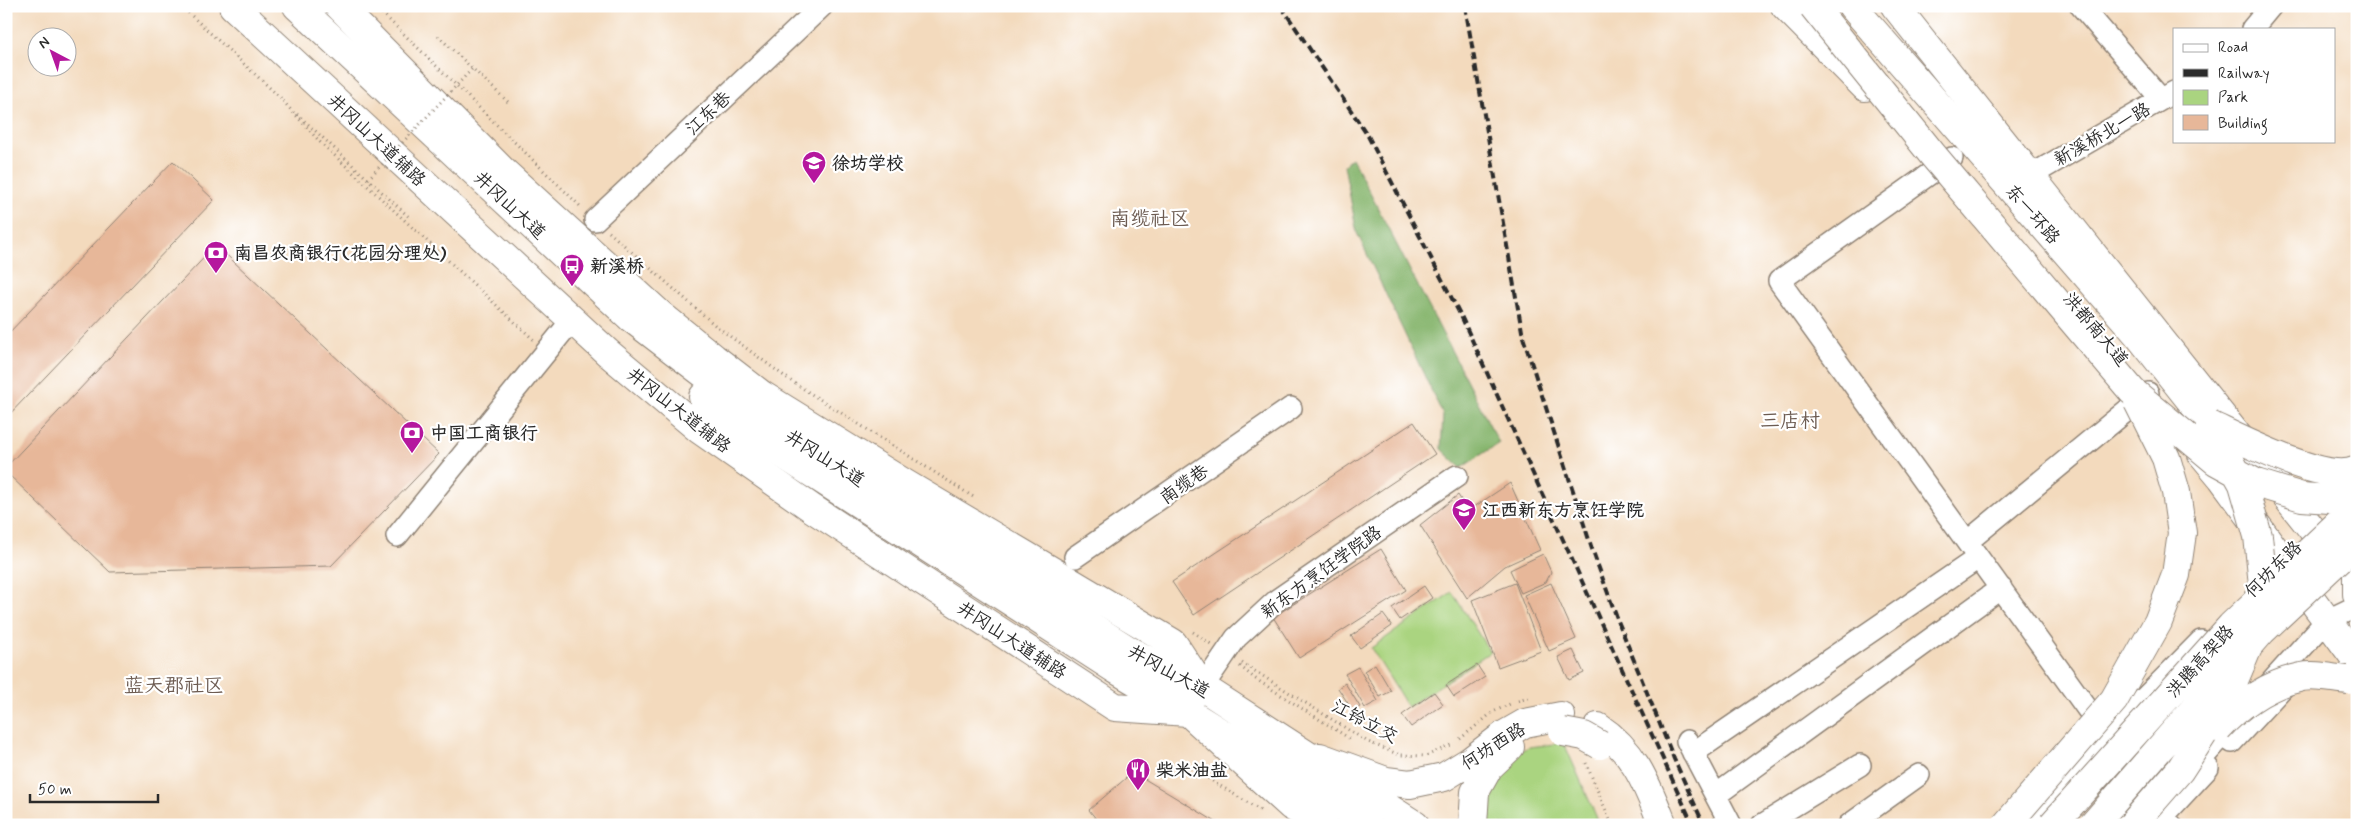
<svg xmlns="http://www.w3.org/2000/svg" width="2363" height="831" font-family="Mynerve,'LXGW WenKai TC',sans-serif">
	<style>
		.green { fill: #aad480; stroke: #6a8056 }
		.forest { fill: #87b66e; stroke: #59704c }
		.building { fill: #e7b799 }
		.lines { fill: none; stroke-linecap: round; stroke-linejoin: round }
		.minor-casing { stroke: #8f8274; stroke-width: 24 }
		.major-casing { stroke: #8f8274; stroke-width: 30 }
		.highway-casing { stroke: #8f8274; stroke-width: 30 }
		.path { stroke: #8f8274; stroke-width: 3; stroke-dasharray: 1 4; stroke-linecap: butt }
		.minor { stroke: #fff; stroke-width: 21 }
		.major { stroke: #fff; stroke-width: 28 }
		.highway { stroke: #fff; stroke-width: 28 }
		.rail { stroke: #2b2b2b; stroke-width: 4; stroke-dasharray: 8 4; stroke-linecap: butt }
		.major-bridge-casing { stroke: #8f8274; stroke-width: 30; stroke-linecap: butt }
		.highway-bridge-casing { stroke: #8f8274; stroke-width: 30; stroke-linecap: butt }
		.path-bridge { stroke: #8f8274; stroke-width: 3; stroke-dasharray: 1 4; stroke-linecap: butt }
		.major-bridge { stroke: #fff; stroke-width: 28 }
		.highway-bridge { stroke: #fff; stroke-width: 28 }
		.labels { text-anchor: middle; stroke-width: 4.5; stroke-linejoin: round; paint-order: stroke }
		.street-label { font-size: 18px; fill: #2b2b2b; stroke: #fff }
		.poi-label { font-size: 18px; font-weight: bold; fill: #2b2b2b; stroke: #fff; text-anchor: start }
		.quarter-label { font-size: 20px; fill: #6d5c52; stroke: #fff }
	</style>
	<rect width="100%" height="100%" fill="#fff"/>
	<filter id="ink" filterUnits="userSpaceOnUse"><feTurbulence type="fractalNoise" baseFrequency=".02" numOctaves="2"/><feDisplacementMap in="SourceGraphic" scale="10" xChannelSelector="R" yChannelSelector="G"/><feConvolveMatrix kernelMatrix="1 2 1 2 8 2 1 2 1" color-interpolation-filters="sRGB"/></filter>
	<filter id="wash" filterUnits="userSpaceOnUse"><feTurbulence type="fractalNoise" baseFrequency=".0096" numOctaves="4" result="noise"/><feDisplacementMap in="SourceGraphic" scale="20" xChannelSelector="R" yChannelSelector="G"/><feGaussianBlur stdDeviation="1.12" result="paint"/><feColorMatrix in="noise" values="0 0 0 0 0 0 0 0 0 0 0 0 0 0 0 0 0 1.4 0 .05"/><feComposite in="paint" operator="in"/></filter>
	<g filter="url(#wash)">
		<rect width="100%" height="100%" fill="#f3dabd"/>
		<path class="green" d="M1452 592 1490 652 1408 707 1371 648Z
			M1564 743 1600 825H1483L1487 791 1515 753 1529 747Z"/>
		<path class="forest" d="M1352 158 1499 443 1461 468 1441 449 1443 415 1357 233 1344 165Z"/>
		<g id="blocks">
			<path class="building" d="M173 161 214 200 6 418V336Z
				M216 245 439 454 331 566 110 572 6 472V467Z
				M1414 422 1435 454 1194 615 1172 582Z
				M1510 483 1540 550 1505 566 1467 598 1420 525 1458 495 1468 511Z
				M1381 549 1406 590 1299 658 1273 617Z
				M1543 554 1551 572 1546 582 1521 593 1510 570Z
				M1515 583 1541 651 1498 667 1472 600Z
				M1551 583 1576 639 1549 651 1524 595Z
				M1424 586 1432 598 1400 620 1392 608Z
				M1383 614 1392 626 1360 648 1351 636Z
				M1573 650 1584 673 1569 680 1558 657Z
				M1375 664 1391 691 1380 697 1364 671Z
				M1477 665 1485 677 1454 697 1446 685Z
				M1358 667 1378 701 1365 708 1345 674Z
				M1345 683 1360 707 1353 711 1338 688Z
				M1434 692 1443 704 1411 727 1402 715Z
				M1133 772 1221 825H1101L1089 810Z"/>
		</g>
	</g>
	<g filter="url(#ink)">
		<use href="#blocks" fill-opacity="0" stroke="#8f8274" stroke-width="1"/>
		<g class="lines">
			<defs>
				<path id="minor" d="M2081 6 2161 99
					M2252 29 2271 6
					M1952 158 1779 281 2171 825
					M2030 176 2174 92
					M595 220 822 6
					M397 536 572 320
					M1967 542 2148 393
					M1075 557 1291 408
					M2265 689 2326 621 2357 606
					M1195 698 1236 638 1277 600 1457 476
					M1687 741 1731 825
					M2232 742 2286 684
					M1693 753 1978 558
					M2188 774 2236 721
					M1716 795 2001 588
					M1762 825 1860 765
					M1849 825 1919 775
					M2028 825 2107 736 2201 641
					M2155 825 2208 768"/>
				<path id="major" d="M233 6 607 352 700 430 813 509 1115 707 1188 712 1291 806 1323 825
					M339 6 503 171 662 316 714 358 762 395 904 483 1173 643 1202 687
					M1895 6 2312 529 2333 560
					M2202 454 2222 478 2357 661
					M1598 727C1635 751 1647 785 1663 825
					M1320 757 1386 781 1410 784 1444 777 1470 761 1504 735 1525 723 1561 716
					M1473 825 1475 792 1489 767 1510 747"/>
				<path id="highway" d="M297 6 631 318 759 416 1132 652 1202 687 1415 825
					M1785 6 1865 87
					M1852 6 2139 336 2210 425
					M703 397 739 426 1115 669 1188 712 1368 825
					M2357 567V594"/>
			</defs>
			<use href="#minor" class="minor-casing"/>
			<use href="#major" class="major-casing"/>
			<use href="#highway" class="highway-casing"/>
			<path class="path" d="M181 6 284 101
				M375 6 582 208
				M438 36 508 102
				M283 101 320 142 534 340
				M297 114 409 217
				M609 232 716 326 791 381 975 498
				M1193 632 1211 644
				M1242 663 1368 742 1400 755 1426 756 1451 745
				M1240 666 1254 678 1352 740
				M1518 701 1531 697
				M1460 739 1493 712 1510 704
				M1586 763 1612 825
				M1191 768 1263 812"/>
			<use href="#minor" class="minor"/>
			<use href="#major" class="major"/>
			<use href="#highway" class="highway"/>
			<path class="rail" d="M1281 6 1368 136 1462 318 1693 825
				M1465 6 1523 337 1592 549 1618 621 1674 759 1704 825"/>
			<defs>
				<path id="major-bridge" d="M1563 732 1584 736 1600 745"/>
				<path id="highway-bridge" d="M1813 6 1932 154 2132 391 2216 461 2256 483 2302 497 2343 500 2357 496
					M2210 425C2240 439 2327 485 2357 470
					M2218 728C2241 703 2268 684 2302 677 2315 674 2334 679 2348 680
					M2006 825 2114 700 2158 622 2176 575 2182 533 2176 492 2166 458 2138 402
					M2052 825 2231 626 2357 506
					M2093 825 2262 631 2357 542
					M2132 825 2180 770 2227 697 2249 645 2264 595 2258 536 2243 484 2210 425"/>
			</defs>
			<use href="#major-bridge" class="major-bridge-casing"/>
			<use href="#highway-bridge" class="highway-bridge-casing"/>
			<path class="path-bridge" d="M368 179 472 69"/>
			<use href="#major-bridge" class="major-bridge"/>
			<use href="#highway-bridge" class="highway-bridge"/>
		</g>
	</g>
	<defs>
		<symbol id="school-pin" viewBox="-11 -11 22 30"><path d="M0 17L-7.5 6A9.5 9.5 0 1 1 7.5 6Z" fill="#b5179e" stroke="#fff"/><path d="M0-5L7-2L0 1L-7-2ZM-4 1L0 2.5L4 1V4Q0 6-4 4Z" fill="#fff"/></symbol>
		<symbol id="bank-pin" viewBox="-11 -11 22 30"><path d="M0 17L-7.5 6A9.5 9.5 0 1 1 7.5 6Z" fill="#b5179e" stroke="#fff"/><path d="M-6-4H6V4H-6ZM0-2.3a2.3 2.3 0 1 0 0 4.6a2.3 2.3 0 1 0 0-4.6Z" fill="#fff"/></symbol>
		<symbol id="bus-pin" viewBox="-11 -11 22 30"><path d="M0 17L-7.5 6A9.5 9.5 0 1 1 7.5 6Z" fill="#b5179e" stroke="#fff"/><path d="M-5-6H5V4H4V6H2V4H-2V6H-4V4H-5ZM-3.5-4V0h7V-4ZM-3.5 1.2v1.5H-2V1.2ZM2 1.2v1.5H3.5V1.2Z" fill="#fff"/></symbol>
		<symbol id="university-pin" viewBox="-11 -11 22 30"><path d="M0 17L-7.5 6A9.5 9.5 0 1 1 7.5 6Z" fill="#b5179e" stroke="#fff"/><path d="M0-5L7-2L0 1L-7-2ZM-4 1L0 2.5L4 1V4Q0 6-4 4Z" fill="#fff"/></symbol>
		<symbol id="restaurant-pin" viewBox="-11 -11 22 30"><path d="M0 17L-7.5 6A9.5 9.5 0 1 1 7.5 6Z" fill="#b5179e" stroke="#fff"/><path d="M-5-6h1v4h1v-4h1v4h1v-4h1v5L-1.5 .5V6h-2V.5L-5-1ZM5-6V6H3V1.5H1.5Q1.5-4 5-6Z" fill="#fff"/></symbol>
	</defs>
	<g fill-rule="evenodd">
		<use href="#school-pin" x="800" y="149" width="28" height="38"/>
		<use href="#bank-pin" x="202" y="239" width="28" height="38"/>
		<use href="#bus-pin" x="558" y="252" width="28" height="38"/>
		<use href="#bank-pin" x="398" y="419" width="28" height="38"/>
		<use href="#university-pin" x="1450" y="496" width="28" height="38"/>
		<use href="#restaurant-pin" x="1124" y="756" width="28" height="38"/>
	</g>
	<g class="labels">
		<g class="street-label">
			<text transform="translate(708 113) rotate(-43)" y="6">江东巷</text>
			<text transform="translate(2102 134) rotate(-30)" y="6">新溪桥北一路</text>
			<text transform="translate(377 140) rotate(43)" y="6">井冈山大道辅路</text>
			<text transform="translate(510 205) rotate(43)" y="6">井冈山大道</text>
			<text transform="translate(2033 214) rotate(49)" y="6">东一环路</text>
			<text transform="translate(2096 329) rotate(50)" y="6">洪都南大道</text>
			<text transform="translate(679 410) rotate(38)" y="6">井冈山大道辅路</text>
			<text transform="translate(825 458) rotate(32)" y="6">井冈山大道</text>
			<text transform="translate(1184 484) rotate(-35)" y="6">南缆巷</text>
			<text transform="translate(2273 569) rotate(-45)" y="6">何坊东路</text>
			<text transform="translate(1321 572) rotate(-36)" y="6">新东方烹饪学院路</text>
			<text transform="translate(1012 640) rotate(33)" y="6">井冈山大道辅路</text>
			<text transform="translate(2200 661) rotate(-48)" y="6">洪腾高架路</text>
			<text transform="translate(1169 671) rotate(29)" y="6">井冈山大道</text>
			<text transform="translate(1365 721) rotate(28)" y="6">江铃立交</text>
			<text transform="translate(1493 746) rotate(-32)" y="6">何坊西路</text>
		</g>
		<g class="poi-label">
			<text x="832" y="169">徐坊学校</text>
			<text x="234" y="259">南昌农商银行(花园分理处)</text>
			<text x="590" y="272">新溪桥</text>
			<text x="430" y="439">中国工商银行</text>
			<text x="1482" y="516">江西新东方烹饪学院</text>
			<text x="1156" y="776">柴米油盐</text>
		</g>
		<g class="quarter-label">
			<text x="1150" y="225">南缆社区</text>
			<text x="1790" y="427">三店村</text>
			<text x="174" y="692">蓝天郡社区</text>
		</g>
	</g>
	<rect width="2363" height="831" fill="none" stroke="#fff" stroke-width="25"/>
	<rect x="2173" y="28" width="162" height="115" fill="#ffffff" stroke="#aaaaaa"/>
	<rect x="2183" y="44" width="25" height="8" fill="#ffffff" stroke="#aaaaaa"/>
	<text x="2218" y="52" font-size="15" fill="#2b2b2b">Road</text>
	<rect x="2183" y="69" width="25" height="8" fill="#2b2b2b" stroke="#aaaaaa"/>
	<text x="2218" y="78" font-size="15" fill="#2b2b2b">Railway</text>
	<rect x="2183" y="90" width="25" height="15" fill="#aad480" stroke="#aaaaaa"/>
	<text x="2218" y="102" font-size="15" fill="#2b2b2b">Park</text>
	<rect x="2183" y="115" width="25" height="15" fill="#e7b799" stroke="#aaaaaa"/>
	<text x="2218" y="128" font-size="15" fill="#2b2b2b">Building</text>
	<g transform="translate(52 52) rotate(319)"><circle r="24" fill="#ffffff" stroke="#aaaaaa"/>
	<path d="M0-4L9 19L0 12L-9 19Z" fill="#b5179e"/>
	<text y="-8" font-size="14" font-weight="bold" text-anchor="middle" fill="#2b2b2b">N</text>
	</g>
	<path d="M30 794v8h128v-8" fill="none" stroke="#2b2b2b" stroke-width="2.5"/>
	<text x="38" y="794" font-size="15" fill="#2b2b2b" stroke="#ffffff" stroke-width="4" paint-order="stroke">50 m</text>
</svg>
